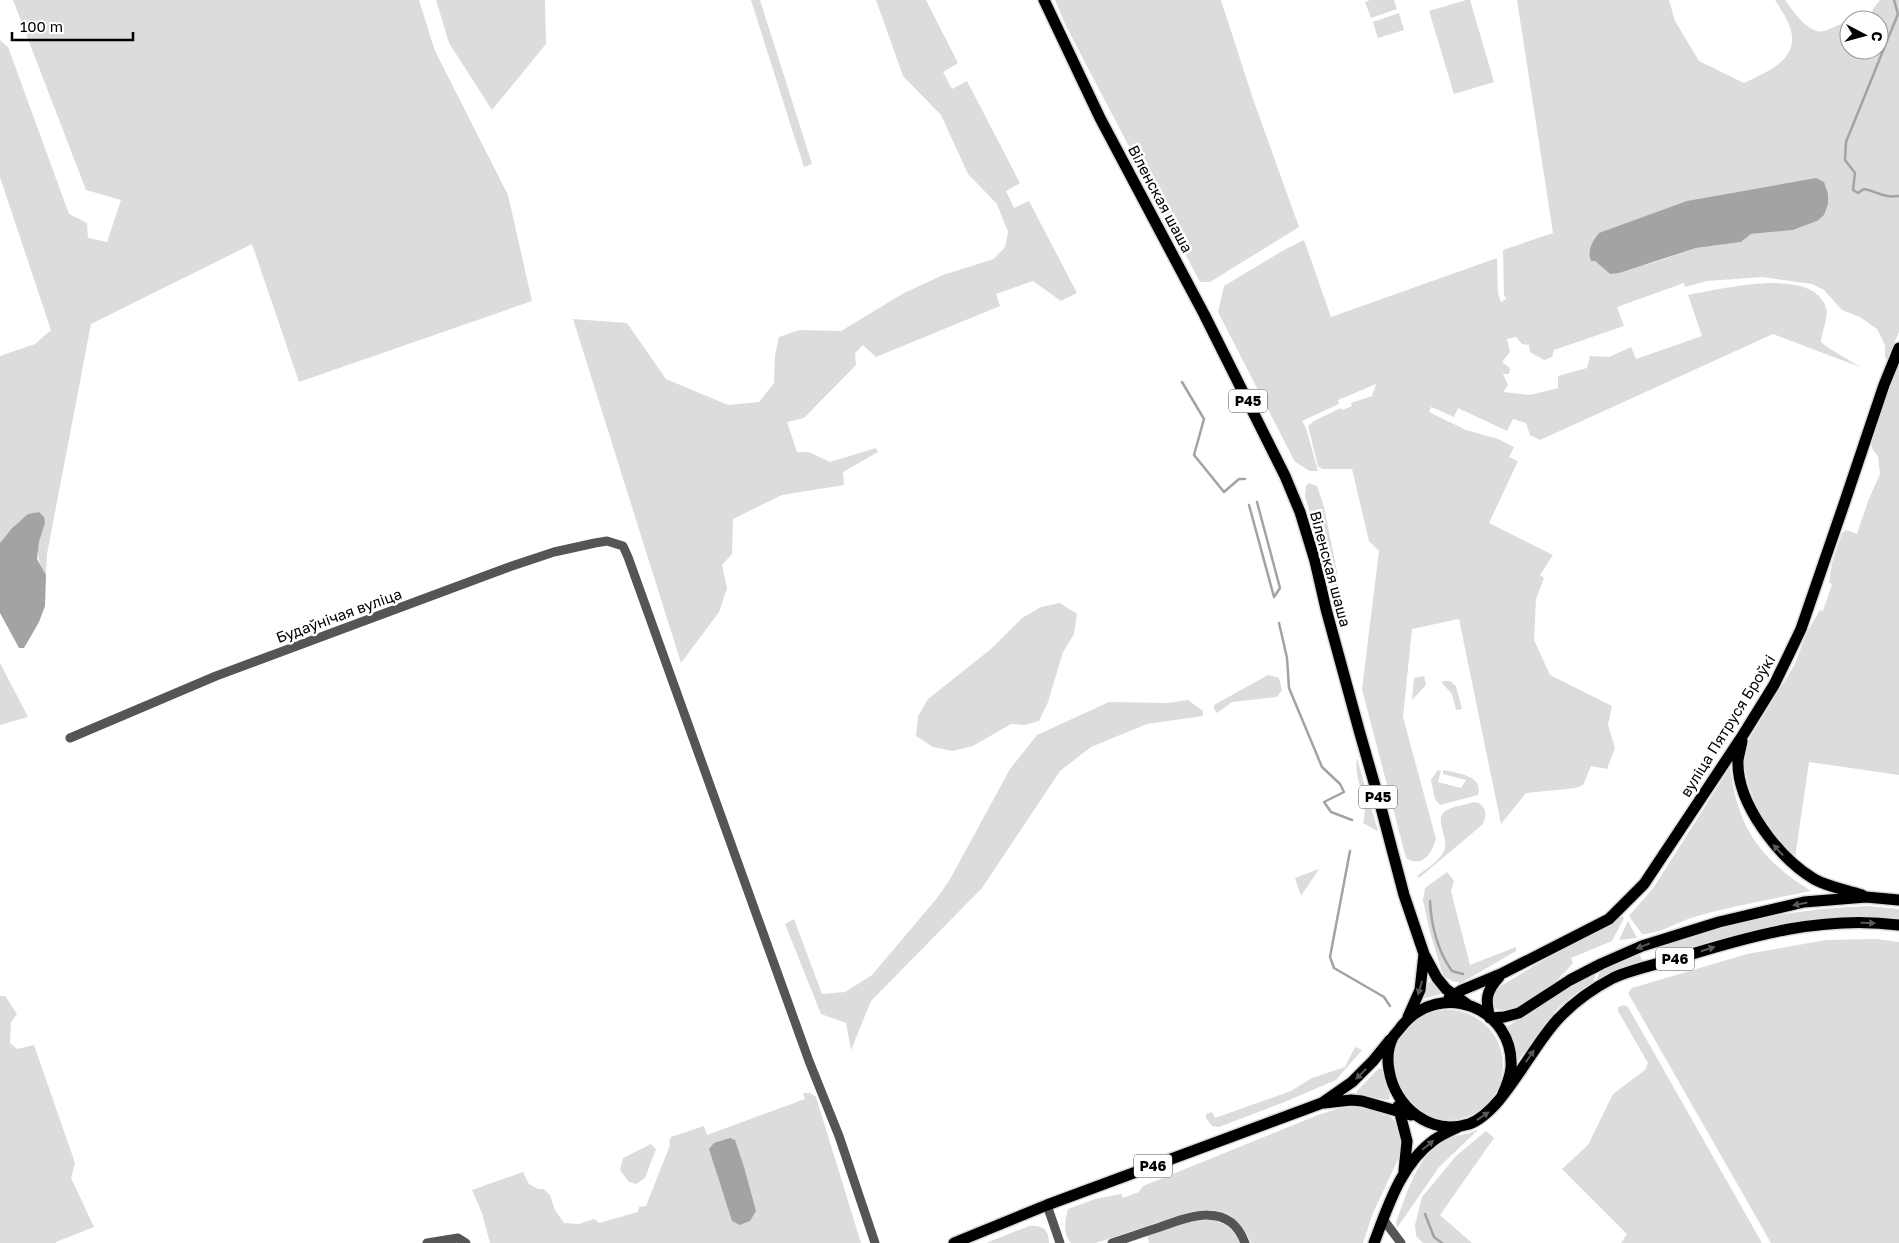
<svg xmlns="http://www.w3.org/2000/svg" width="1899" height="1243" font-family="'Golos Text',sans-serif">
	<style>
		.green { fill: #dcdcdc; fill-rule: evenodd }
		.water { fill: #a3a3a3 }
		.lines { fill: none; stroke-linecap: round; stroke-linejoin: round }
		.stream { stroke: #a3a3a3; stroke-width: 2.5 }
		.major-casing { stroke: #dbdbdb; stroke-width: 14 }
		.minor { stroke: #555; stroke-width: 9 }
		.major { stroke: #000; stroke-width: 11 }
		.oneway { fill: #595959 }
		.labels { text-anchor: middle; stroke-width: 5; stroke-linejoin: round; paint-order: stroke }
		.shield { fill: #fff; stroke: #4c4c4c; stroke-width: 1 }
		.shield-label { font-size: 14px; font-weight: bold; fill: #000 }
		.street-label { font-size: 15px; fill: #000; stroke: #fff }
	</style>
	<rect width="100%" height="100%" fill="#fff"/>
	<path class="green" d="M13 0H419L435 51 508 195 532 301 299 382 252 244 91 324 47 554 46 575C33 555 38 545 45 523L39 512C21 515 11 529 0 543V356L35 344 51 330 0 177V40L8 47 69 214 87 223 88 238 107 242 121 200 86 190Z
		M436 0H545L546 44 492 110 449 43Z
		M751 0H760L812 164 804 167Z
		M876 0H926L958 63 943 72 952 89 967 81 1020 183 1006 191 1014 208 1029 201 1077 293 1061 301 1033 281 996 294 1000 306 876 357 863 345 855 353 856 365 804 418 787 422 797 452H809L830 462 876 448 878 452 843 472 844 485 782 495 733 519 732 554 722 565 727 588 719 612 681 663 573 319 627 323 666 379 728 405 759 402 774 383 775 355 779 337 799 330 841 331 904 293 943 275 994 259 1005 247 1008 232 997 204 968 174 941 115 903 76Z
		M1055 0H1221L1253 99 1299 227 1210 282H1200L1091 74 1065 24Z
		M1370 0H1394L1397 9 1371 18 1365 2Z
		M1466 0H1470L1494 82 1454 94 1429 11Z
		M1517 0H1669L1675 21 1699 61 1744 83C1766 72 1801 60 1790 27 1787 18 1780 8 1775 0H1785C1793 11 1809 35 1824 31 1832 29 1839 24 1846 22L1849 23V50H1879V20H1870L1873 9 1880 0H1899V332L1887 359 1885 358V345L1877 329 1860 317 1842 310 1824 290 1812 284 1763 277 1707 281 1685 287 1684 283 1617 307 1624 326 1554 350 1552 357 1544 360 1530 352 1529 345 1522 344 1516 337 1507 339 1510 352 1502 362 1510 368 1509 374H1503L1508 385 1503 392 1530 395 1558 388V376L1587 368 1590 356 1609 357 1631 347 1636 359 1702 336 1688 295C1719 290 1809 266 1825 305 1830 316 1822 329 1821 342L1827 347 1860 367 1773 334 1540 440 1530 435 1526 423 1513 419 1507 431 1458 408 1454 417 1431 407 1429 412 1466 430 1498 439 1514 447 1509 457 1518 461 1489 523 1553 555 1540 575 1544 578 1536 599 1534 640 1550 675 1612 706 1608 725 1615 748 1607 769 1591 766 1583 785 1576 788 1526 793 1501 824 1459 619 1412 629 1403 717 1436 839C1432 854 1422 868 1406 858L1362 689 1379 551 1369 541 1352 469H1322L1318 466 1308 426 1314 421 1341 408 1342 410 1352 406 1351 403 1372 396 1376 384 1338 400 1339 404 1302 421 1306 428 1318 471H1310L1295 462 1218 312 1224 286 1284 250 1304 240 1331 317 1497 258 1498 293 1501 302 1506 299 1504 295 1503 250 1553 233ZM1817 221 1793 230 1751 234 1741 242 1696 248 1652 263 1610 274 1595 261Z
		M1399 13 1404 30 1378 38 1373 22Z
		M1899 359V775L1809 762 1795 858 1775 838 1759 812 1748 784 1744 763 1748 741 1795 664 1806 634 1820 610 1823 611 1832 584 1829 583 1832 563 1842 533 1846 530 1857 534 1868 501 1880 474 1878 456 1873 450 1871 444 1874 432 1886 400 1892 375Z
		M1309 483 1317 486 1324 507 1337 572V586L1342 624 1328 572 1305 497 1306 486Z
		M1060 603 1077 614 1074 634 1063 652 1048 702 1039 721 1025 725 1011 724 973 746 953 751 933 747 916 736 918 716 928 699 991 649 1022 618 1041 607Z
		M0 663 28 717 0 725Z
		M1268 675 1279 678 1282 690 1277 697 1232 702 1217 713 1214 709V705Z
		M1424 676 1426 685 1412 700 1414 678Z
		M1443 681H1450L1456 686 1462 709 1456 710 1452 694 1442 683Z
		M1188 700 1203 711V716L1147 724 1091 747 1060 771 982 888 871 1001 851 1050 846 1023 821 1014 785 924 794 919 822 994 845 992 872 975 937 898 949 881 1010 769 1037 735 1109 702 1167 703Z
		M1357 758 1378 831H1377L1363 823C1370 798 1353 782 1357 758Z
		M1730 767C1738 828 1759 858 1811 891 1772 899 1732 906 1694 917 1677 922 1660 934 1642 934L1629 916 1654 887Z
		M1441 770 1438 782 1461 788 1466 780 1443 774V770C1456 773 1484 775 1478 795L1440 805 1435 799 1431 780 1437 771Z
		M1474 802 1479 803C1487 809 1487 817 1482 825L1419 878 1417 876C1426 869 1439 861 1444 851 1450 839 1432 817 1447 810 1454 806 1465 805 1474 802Z
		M1319 869 1301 896 1295 878Z
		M1447 872 1454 881 1451 891 1470 965 1516 947V951L1461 983 1452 981 1444 976 1441 969 1430 932 1423 900 1425 888Z
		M1868 906 1899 909V918C1815 910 1740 933 1661 956L1658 948C1679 941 1701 933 1724 927 1771 914 1819 908 1868 906Z
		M1622 916 1624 918 1612 941 1571 958 1573 963C1559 980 1516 1021 1492 1007L1490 998 1496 989 1552 955 1611 925Z
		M1628 921 1637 938 1619 940Z
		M1876 939 1899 942V1243H1771L1628 993 1632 988 1747 954 1826 940Z
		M1640 955 1643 963 1596 981 1601 969Z
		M1597 970 1593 983 1572 996 1557 1009 1518 1061 1507 1027 1574 982Z
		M1433 981 1441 994 1423 999 1427 983Z
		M0 996H5L17 1014 11 1022 10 1043 17 1049 34 1045 75 1163 71 1178 94 1227 56 1242V1243H0Z
		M1624 1005 1628 1007 1762 1243H1621L1627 1234 1562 1169 1588 1145 1613 1094 1645 1070 1648 1063 1618 1011V1007Z
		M1393 1065a55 55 0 1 1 110 0a55 55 0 1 1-110 0Z
		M1355 1047 1362 1050 1336 1080 1282 1103 1219 1127 1212 1126 1206 1118V1114L1212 1112 1215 1118 1291 1091 1312 1078 1345 1067Z
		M1379 1068 1382 1069 1390 1097 1389 1100 1356 1095 1357 1091Z
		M803 1093H810L816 1097 861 1243H490L482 1213 472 1190 523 1172 529 1184 538 1189H544L550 1195 555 1210 564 1223 579 1224 594 1219 599 1223 638 1212 639 1207 646 1206 670 1145 669 1141 671 1137 704 1126 707 1135 805 1099Z
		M1352 1106 1367 1107 1389 1115 1397 1124 1402 1141 1401 1153 1373 1213 1363 1243H1251C1238 1212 1215 1205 1184 1214L1096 1243H1071C1062 1231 1065 1222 1068 1209L1095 1199 1121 1194 1123 1198 1139 1192 1143 1186 1318 1115 1337 1109Z
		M1479 1129 1439 1167 1397 1228 1396 1222C1408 1192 1416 1156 1446 1140 1456 1134 1466 1136 1479 1129Z
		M1486 1131 1494 1138 1440 1215 1472 1243H1423L1416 1236 1415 1225 1422 1197 1456 1156Z
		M651 1144 656 1149 645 1178 636 1184 629 1182 620 1170 623 1158Z
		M1210 1219C1226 1223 1234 1229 1241 1243H1149L1147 1236 1187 1222Z
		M1029 1226C1042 1225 1049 1229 1049 1243H986Z"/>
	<path class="water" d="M1816 178 1824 182 1828 194V204L1824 215 1817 221 1793 230 1751 234 1741 242 1696 248 1619 273 1610 274 1595 261H1591C1587 250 1592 242 1599 233L1687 201Z
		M39 512 44 517 45 523 39 542 37 559 46 575 45 606 39 622 24 648H19L0 613V543L12 528 28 514Z
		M730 1138 735 1140 744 1167 756 1211 750 1221 740 1225 732 1221 709 1149 714 1143Z"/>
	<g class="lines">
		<path class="stream" d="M1894 0 1898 14 1846 142 1845 160 1855 173 1853 190 1858 193 1864 189C1879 192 1882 198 1899 196
			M1182 382 1204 419 1194 455 1224 492 1239 479H1245
			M1257 502 1280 588 1274 597
			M1249 505 1274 597
			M1279 623 1287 658 1289 688 1322 767 1340 784 1344 792 1324 802 1331 812 1352 820
			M1350 851 1330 957 1334 968 1384 997 1390 1006
			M1430 901C1431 925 1438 952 1452 971L1463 974
			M1425 1214 1434 1237 1442 1243"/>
		<defs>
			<path id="major" d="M1044 0 1100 118 1204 314 1285 476 1300 512 1315 561 1326 609 1359 730 1379 800 1404 895 1424 954 1437 978 1446 989 1468 1005
				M1742 741C1741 747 1739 754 1738 760 1736 803 1779 858 1814 879 1828 887 1847 890 1862 895
				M1449 998 1462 990 1503 973 1609 919 1644 884 1743 735 1774 685 1791 650 1801 629 1844 504 1884 385 1899 348
				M1408 1017 1420 990 1424 954
				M1490 1018 1504 1017 1519 1013 1570 980 1601 964 1642 946 1719 922 1804 902 1866 897 1899 900
				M1490 1018C1485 1000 1486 991 1499 977
				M1502 1096C1506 1087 1510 1078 1511 1068 1515 1008 1440 978 1401 1027 1399 1030 1395 1034 1393 1037 1388 1047 1387 1059 1389 1070 1395 1108 1431 1136 1469 1124 1503 1112 1532 1045 1559 1018 1574 1002 1594 988 1613 978 1632 969 1662 963 1682 957 1753 935 1825 915 1899 925
				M1324 1103 1351 1100 1362 1101 1411 1115
				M1398 1106 1407 1141 1404 1171
				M954 1243 1047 1205 1322 1103 1352 1082 1373 1061 1390 1040
				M1374 1243C1388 1206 1401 1164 1434 1140 1441 1135 1450 1131 1458 1127"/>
		</defs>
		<use href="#major" class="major-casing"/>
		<path class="minor" d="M70 738 216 676 509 567 554 552 595 543 607 541 623 546 628 557 809 1061 839 1136 875 1243
			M1047 1205 1060 1243
			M1383 1219 1401 1243
			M427 1243 458 1238 466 1243
			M1112 1243C1128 1238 1144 1232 1160 1227 1190 1216 1230 1201 1245 1243"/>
		<use href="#major" class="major"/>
	</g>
	<defs><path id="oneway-solid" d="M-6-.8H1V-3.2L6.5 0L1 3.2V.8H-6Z" transform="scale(1.25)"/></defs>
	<g class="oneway">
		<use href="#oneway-solid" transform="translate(1778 850) rotate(-133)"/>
		<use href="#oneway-solid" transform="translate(1800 904) rotate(169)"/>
		<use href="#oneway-solid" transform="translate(1868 923) rotate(1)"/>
		<use href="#oneway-solid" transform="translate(1643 946) rotate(160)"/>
		<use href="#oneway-solid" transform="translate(1708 949) rotate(-17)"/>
		<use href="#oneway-solid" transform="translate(1420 988) rotate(106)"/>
		<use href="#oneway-solid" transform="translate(1530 1056) rotate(-56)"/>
		<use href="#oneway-solid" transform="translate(1361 1074) rotate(135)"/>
		<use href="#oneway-solid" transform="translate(1483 1116) rotate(-34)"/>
		<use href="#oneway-solid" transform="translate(1428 1145) rotate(-40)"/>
	</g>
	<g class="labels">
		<g class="shield">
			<rect x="1229" y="389.5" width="38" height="23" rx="4"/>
			<rect x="1359" y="785.5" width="38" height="23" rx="4"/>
			<rect x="1656" y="947.5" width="38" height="23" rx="4"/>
			<rect x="1134" y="1154.5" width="38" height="23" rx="4"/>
		</g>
		<g class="shield-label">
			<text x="1248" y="406">Р45</text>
			<text x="1378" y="802">Р45</text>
			<text x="1675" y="964">Р46</text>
			<text x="1153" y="1171">Р46</text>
		</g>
		<g class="street-label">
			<text transform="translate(1160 199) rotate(62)" y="5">Віленская шаша</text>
			<text transform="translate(1330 569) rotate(75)" y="5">Віленская шаша</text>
			<text transform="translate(339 616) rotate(-20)" y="5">Будаўнічая вуліца</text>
			<text transform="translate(1728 726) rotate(-58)" y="5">вуліца Пятруся Броўкі</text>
		</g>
	</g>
	<g transform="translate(1864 35) rotate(96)"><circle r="24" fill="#ffffff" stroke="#999999"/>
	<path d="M0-4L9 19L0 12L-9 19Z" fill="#000000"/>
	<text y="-8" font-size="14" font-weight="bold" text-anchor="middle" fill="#000000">С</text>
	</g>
	<path d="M12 32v8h121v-8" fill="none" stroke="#000000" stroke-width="2.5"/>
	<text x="20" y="32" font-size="15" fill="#000000" stroke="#ffffff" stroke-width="4" paint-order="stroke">100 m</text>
</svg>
